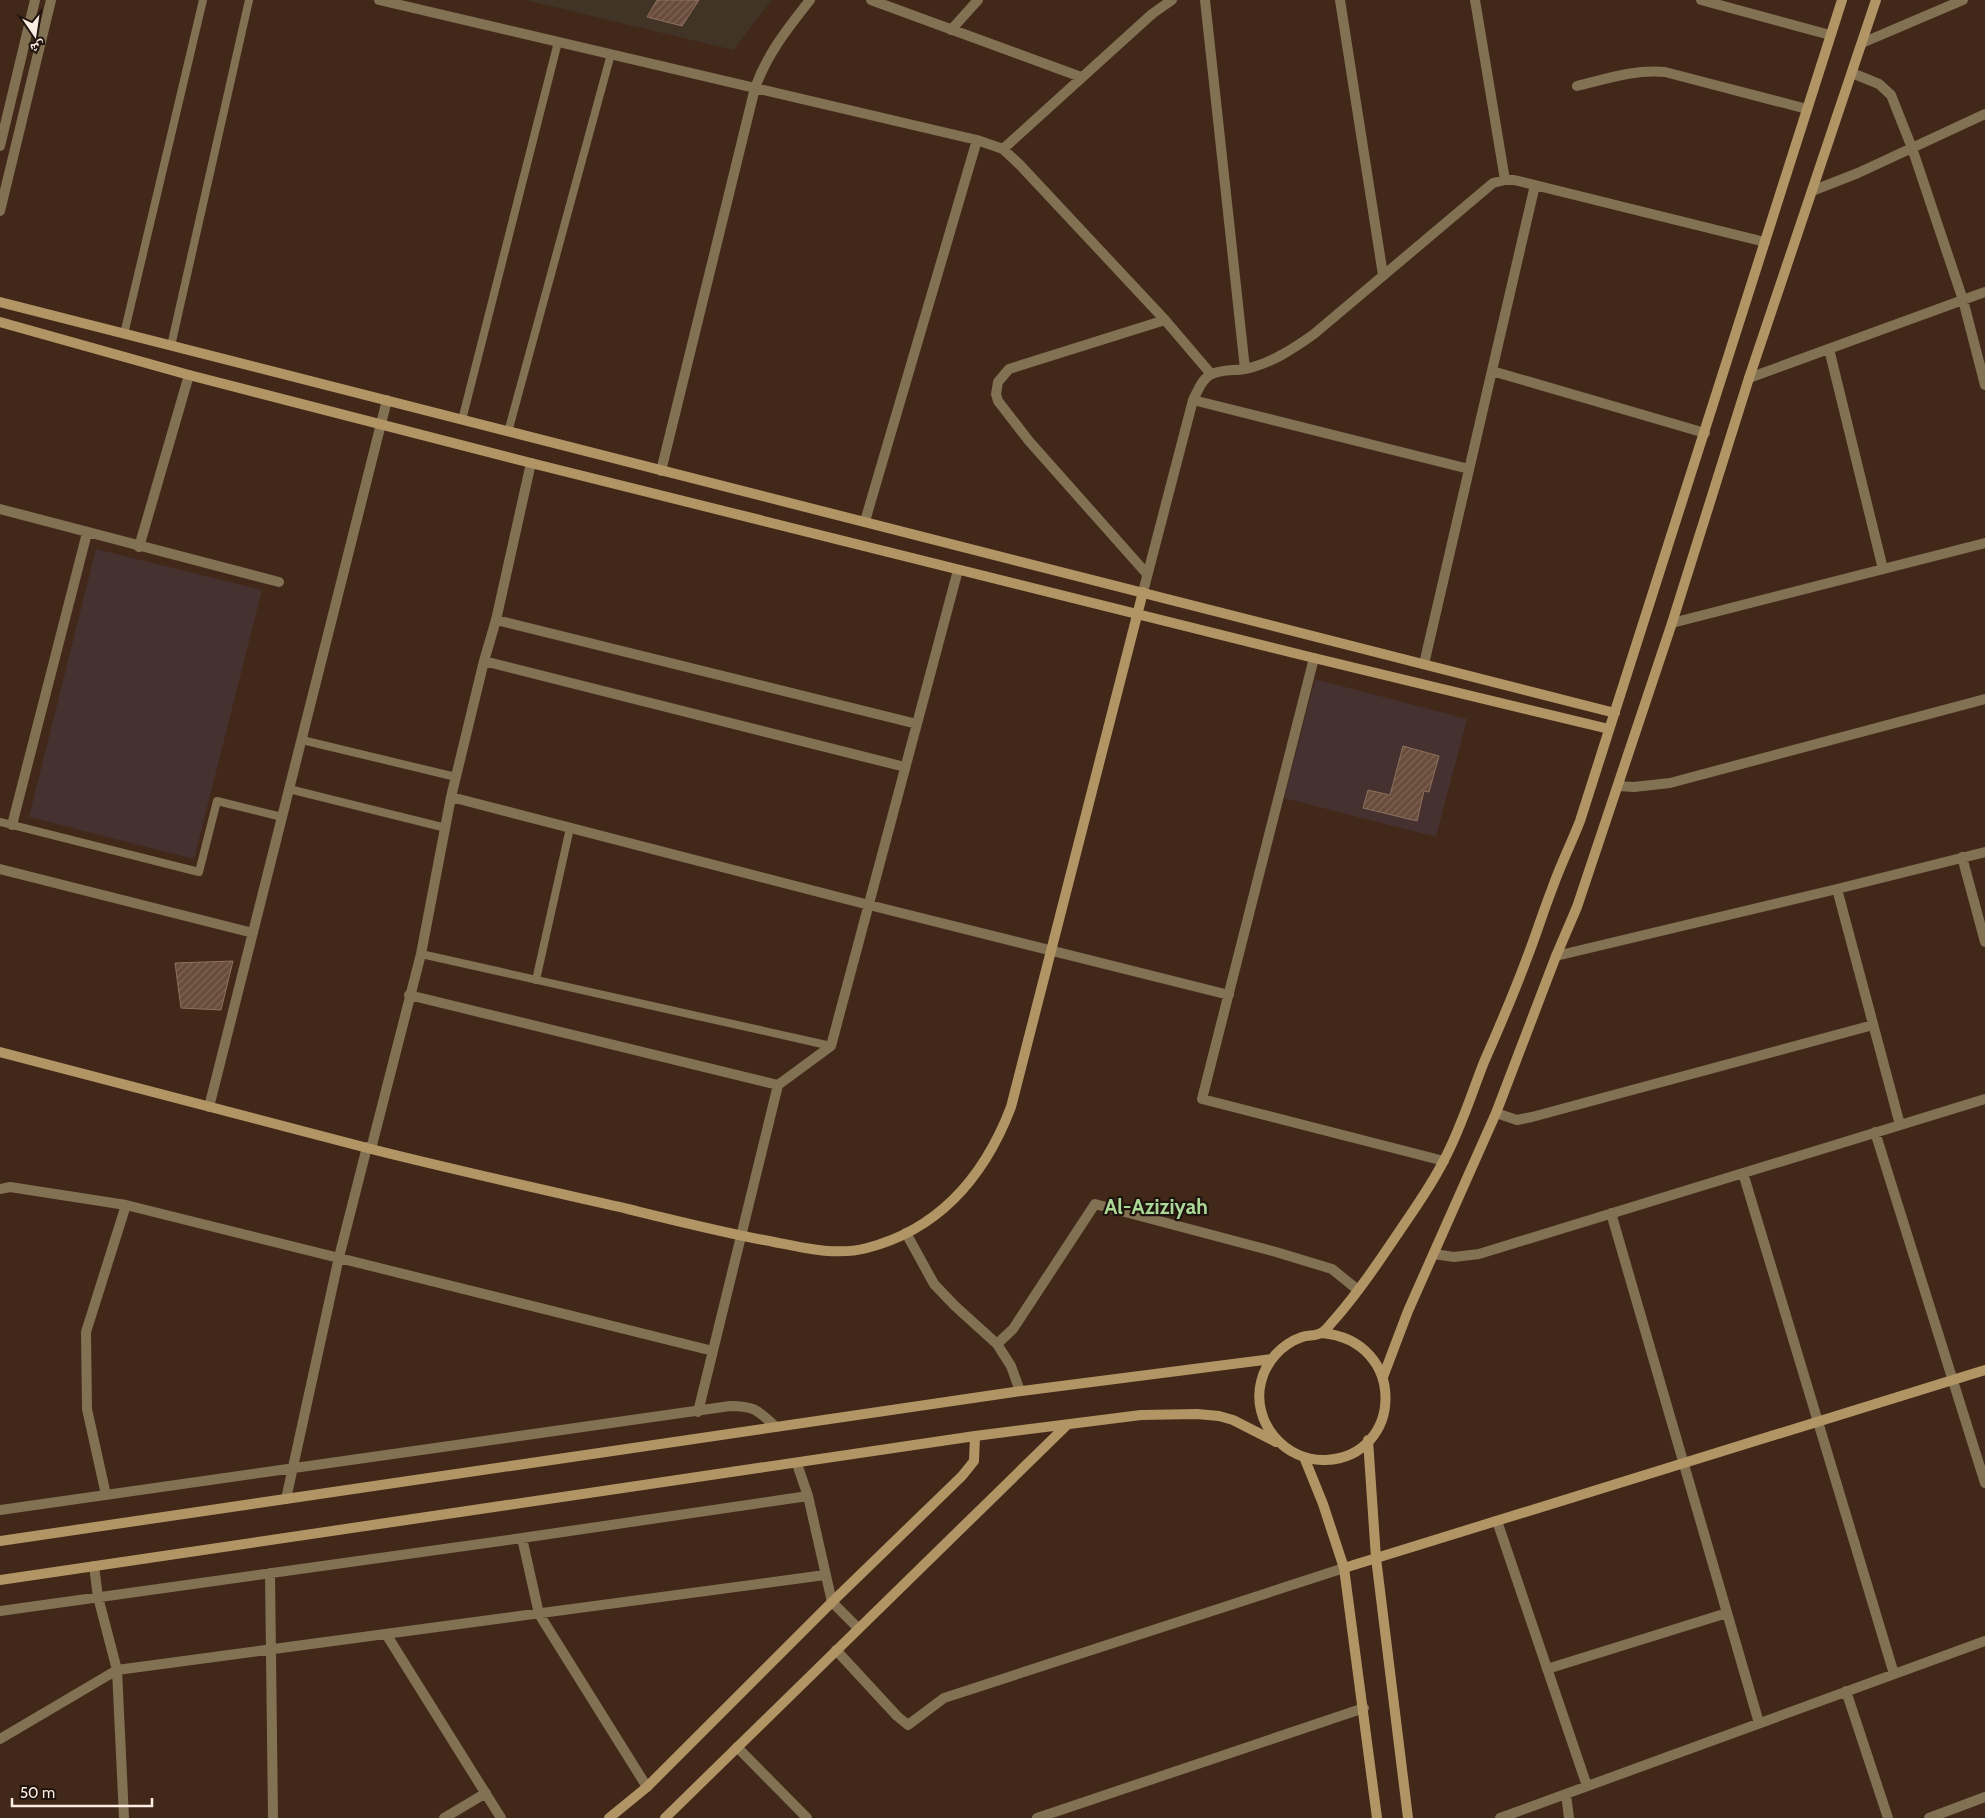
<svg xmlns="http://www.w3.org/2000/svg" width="1985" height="1818" font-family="Cabin,'Noto Naskh Arabic',sans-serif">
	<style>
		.education { fill: #45312f }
		.medical { fill: #413426 }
		.building { fill: url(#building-hatch); stroke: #8f705f }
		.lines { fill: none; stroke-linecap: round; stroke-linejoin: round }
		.lane { stroke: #827153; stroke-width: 8 }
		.street { stroke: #827153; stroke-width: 10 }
		.secondary { stroke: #b19565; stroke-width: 10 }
		.labels { text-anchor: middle; stroke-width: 4.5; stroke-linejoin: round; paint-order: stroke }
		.district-label { font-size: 21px; font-weight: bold; fill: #abd897; stroke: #20150e }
	</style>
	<defs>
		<pattern id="building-hatch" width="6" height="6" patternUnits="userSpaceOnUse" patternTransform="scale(1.25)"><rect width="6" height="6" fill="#694c3b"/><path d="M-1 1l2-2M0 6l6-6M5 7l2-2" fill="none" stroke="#7f6657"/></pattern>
	</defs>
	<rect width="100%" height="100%" fill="#422819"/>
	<path class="education" d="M96 549 262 590 194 859 29 817Z
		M1315 679 1467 719 1436 837 1284 798Z"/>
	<path class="medical" d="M525 0H772L733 50Z"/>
	<path class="building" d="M657 0H699L682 26 647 17Z
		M1403 746 1439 756 1429 792 1424 791 1417 821 1363 808 1368 790 1390 795Z
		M233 961 221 1010 181 1008 175 963Z"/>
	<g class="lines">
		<path class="lane" d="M124 334 203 0
			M171 346 249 0
			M462 420 558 42
			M508 432 611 54
			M302 740 456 777
			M289 789 446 828
			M0 822 199 872 217 801 282 817
			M421 954 831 1046
			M536 980 570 828"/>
		<path class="street" d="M379 0 977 140 1003 149 1020 165 1165 320 1211 374
			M871 0 1081 77
			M1205 0 1245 369
			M1340 0 1383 275
			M1475 0 1505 180
			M1701 0 1830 35
			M951 30 978 0
			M1862 43 1963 0
			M1852 73 1879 84 1891 95 1912 148 1963 300 1985 385
			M1577 86C1606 79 1635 69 1665 72L1807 109
			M0 146 35 0
			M1003 149 1152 14 1172 0
			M1812 191 1858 173 1985 114
			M0 211 51 0
			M1829 349 1883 569
			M1492 371 1705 433
			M1749 378 1985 292
			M1193 400 1469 469
			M661 471 755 88C767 54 788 28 810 0
			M0 509 279 582
			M865 521 977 140
			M139 547 189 375
			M1147 574 1029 441 998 401 996 394 998 382 1009 369 1165 320
			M1143 592 1193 400C1198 391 1201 380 1210 375 1220 369 1234 371 1245 369 1270 364 1293 349 1314 334L1493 183 1505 180H1514L1765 242
			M496 620 917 724
			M1672 623 1985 543
			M1314 658 1202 1099 1444 1161
			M484 661 905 767
			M1424 664 1535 185
			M1618 786 1634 787 1670 783 1985 699
			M451 797 869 905 1229 995
			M12 825 87 533
			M1962 857 1985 942
			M0 869 253 933
			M1837 889 1900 1125
			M1556 956 1837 889 1985 852
			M409 995 778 1085
			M209 1107 387 400
			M1496 1113 1517 1120 1532 1117 1873 1025
			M1875 1132 1985 1483
			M371 1149 421 954 451 797 484 661 496 620 531 463
			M1743 1173 1894 1674
			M0 1189 10 1187 126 1205 713 1351
			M1611 1213 1759 1723
			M906 1233 934 1284 955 1306 997 1344 1011 1366 1020 1391
			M1434 1254 1454 1257 1479 1254 1985 1099
			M997 1344 1013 1329 1095 1204 1276 1252 1332 1269 1358 1290
			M698 1412 778 1085 831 1046 958 570
			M797 1464 808 1496 832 1602 858 1628
			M106 1495 87 1409 86 1332 126 1205
			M286 1499 339 1257 367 1147
			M0 1510 730 1406C756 1406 758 1411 776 1427
			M1497 1521 1587 1786
			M522 1538 539 1614 647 1787
			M94 1566 98 1597 117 1670 124 1818
			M270 1573 273 1818
			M0 1611 522 1538 808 1496
			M386 1634 501 1818
			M836 1650 897 1716 908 1725 944 1698 1344 1568
			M1547 1669 1727 1613
			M1846 1691 1888 1818
			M0 1739 117 1670 825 1575
			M737 1747 807 1818
			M1566 1794 1569 1818
			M444 1818 486 1793
			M1037 1818 1364 1708
			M1500 1818 1985 1641
			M1929 1818 1985 1797"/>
		<path class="secondary" d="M0 302 1615 713
			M0 322 189 375 531 463 1314 658 1609 729
			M0 1052C125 1085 250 1118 375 1150 459 1171 544 1190 628 1209 677 1221 725 1233 774 1242 804 1248 836 1256 867 1248 940 1229 985 1175 1011 1107L1143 592
			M1322 1333C1408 1341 1404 1456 1326 1460 1285 1462 1251 1422 1261 1382 1266 1361 1282 1344 1302 1337 1308 1335 1316 1336 1321 1333 1326 1331 1331 1323 1335 1319 1361 1289 1384 1254 1407 1220 1420 1201 1433 1182 1443 1162 1460 1131 1471 1095 1484 1062 1499 1028 1514 993 1527 958 1536 935 1543 912 1552 889 1560 866 1571 844 1580 821L1842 0
			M1383 1377 1408 1311 1496 1113 1556 956 1577 907 1672 623 1749 378 1876 0
			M1368 1440 1376 1558 1408 1818
			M1304 1457 1323 1504 1344 1568 1377 1818
			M0 1541 1014 1392 1272 1359
			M1344 1568 1985 1370
			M0 1580 975 1436 1141 1415 1197 1414 1219 1416 1233 1420 1276 1442
			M609 1818 647 1787 832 1602 962 1476 974 1461 975 1436
			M665 1818 1067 1425"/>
	</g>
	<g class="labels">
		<g class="district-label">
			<text x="1156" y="1214">Al-Aziziyah</text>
		</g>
	</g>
	<g transform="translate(35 35) rotate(167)" stroke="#20150e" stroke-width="4" paint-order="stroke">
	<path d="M0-4L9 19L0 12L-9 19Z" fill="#fdece2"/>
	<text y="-8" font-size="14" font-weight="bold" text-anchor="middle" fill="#fdece2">ش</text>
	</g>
	<path d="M12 1798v8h140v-8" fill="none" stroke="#fdece2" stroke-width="2.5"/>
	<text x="20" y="1798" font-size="15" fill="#fdece2" stroke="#20150e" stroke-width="4" paint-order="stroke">50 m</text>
</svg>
